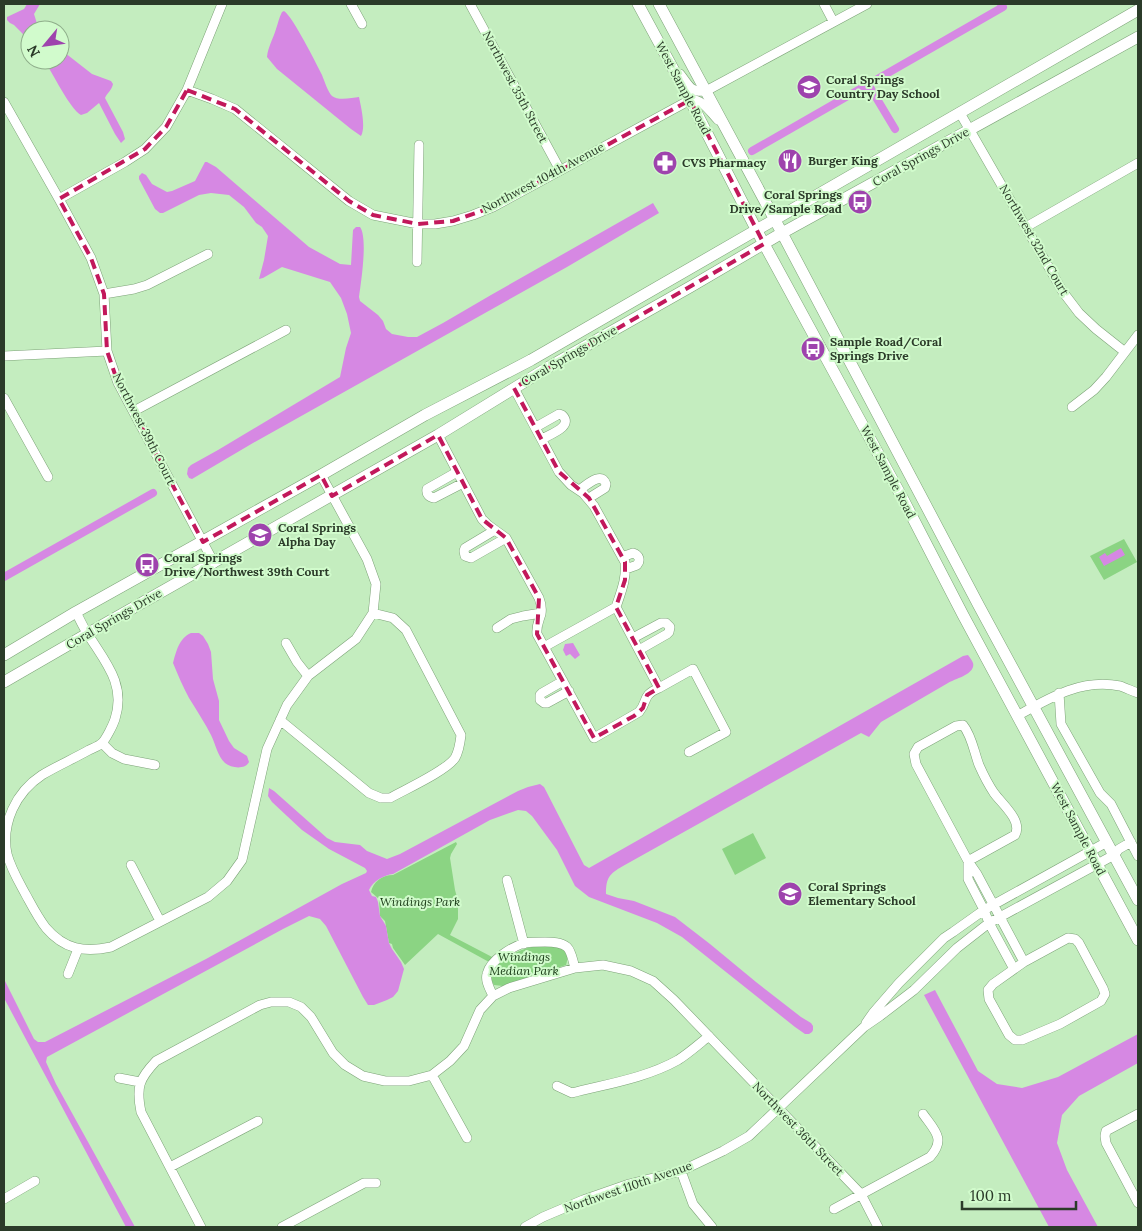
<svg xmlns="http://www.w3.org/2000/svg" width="1142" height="1231" font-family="Lora,serif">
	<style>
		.green { fill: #8bd483 }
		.water { fill: #d688e3 }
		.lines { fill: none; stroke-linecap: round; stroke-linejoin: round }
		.canal { stroke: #d688e3; stroke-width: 8 }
		.minor-casing { stroke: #7da378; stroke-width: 10 }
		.major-casing { stroke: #7da378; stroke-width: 12 }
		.minor { stroke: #fff; stroke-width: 9 }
		.major { stroke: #fff; stroke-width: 11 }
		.marked { fill: none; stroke: #c2185b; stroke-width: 4; stroke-dasharray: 10 6; stroke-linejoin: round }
		.labels { text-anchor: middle; stroke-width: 4; stroke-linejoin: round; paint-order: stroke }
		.poi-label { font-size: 12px; font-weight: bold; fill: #2b3b29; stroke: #d1fbcc; text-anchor: start }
		.street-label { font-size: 12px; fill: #2b3b29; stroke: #d1fbcc }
		.park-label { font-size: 12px; font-style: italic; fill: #173814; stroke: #d1fbcc }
	</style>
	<rect width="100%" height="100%" fill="#c4edbf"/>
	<path class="green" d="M1124 539 1137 562 1104 580 1090 556Z
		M753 833 766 858 735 875 722 849Z
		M456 842 457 844 451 854 450 858 455 890 458 901V919L450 935 494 958 489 962 438 934 405 965 393 948 392 944 389 943 385 921 380 916 379 899 371 892C373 882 382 875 393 875Z
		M537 946C550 946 573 944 566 965L503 986 494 985C484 971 506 957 517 952 523 949 530 947 537 946Z"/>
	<path class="water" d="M27 4H40L34 14 39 30H30V42L21 32 14 25 10 23 7 20V17L24 9Z
		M284 11C293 17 316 63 322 75 324 80 328 92 332 96 338 101 352 98 359 97 361 107 366 127 361 136L351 129 277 69 267 57C268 47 273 39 276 29 278 23 279 18 282 12Z
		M60 49 92 74 111 81 113 84C112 90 107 93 105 98L123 132 125 139 121 143 115 134 99 103 87 113 81 115C70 109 52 72 44 60H60Z
		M205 162H207L216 167 309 247 340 264 351 265 353 230 356 227H360C368 238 361 282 359 297L360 301 378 315 383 321 386 329 392 334 408 337H417L443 323 491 295 653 203 659 213 567 267 253 443 192 479 189 478 187 474 188 468 191 465 218 450 340 377 346 348 351 333 347 314 341 298 330 282 282 267 263 278 259 279 264 260 268 236 262 227 256 223 244 207 229 195 211 193 199 195 163 213H160L155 209 139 179V176L142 173 146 175 152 184 167 192 172 191 195 181Z
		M1121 548 1125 555 1104 566 1099 557 1105 553 1107 556Z
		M191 633H199L203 636 208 644 211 652 213 679 219 701V720L229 741 234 748 247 756 249 762C245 770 231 768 225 763 217 755 216 745 211 735 205 723 197 711 189 698 183 687 178 675 173 663 176 652 179 638 191 633Z
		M573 643 580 655 575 659 570 654 566 656 563 650 565 644Z
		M968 655C970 658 972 660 973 663 976 674 955 679 948 683L881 722 869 737 861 733 623 866C609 874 606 878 606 894L618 898 634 901 675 917 710 944 756 982 801 1017 811 1023 813 1026V1030L812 1032 809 1034H805L795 1027 682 937 657 923 589 897 575 886 557 850 532 816 526 811 518 810 490 820 393 874C384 875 373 881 369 890L372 896 376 897 378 902 380 916 386 926 389 943 392 949 401 962 404 969 398 991 393 997 387 1000 374 1005H368L363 997 326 926 320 919 309 916 283 929 47 1057 46 1062 56 1084 135 1227H126L4 998V979L34 1039 38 1042H45L206 959 342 884 366 873 367 871 365 868 329 849 302 830 272 802 268 796 269 788 274 791 327 838 335 842 360 845 367 851 387 859 400 854 518 791 528 787 540 784 544 787 584 865 589 868 963 656Z
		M935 990 978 1071 997 1084 1022 1088 1058 1077 1138 1034V1063L1079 1096 1062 1115 1057 1143 1067 1170 1098 1227H1049L924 995Z"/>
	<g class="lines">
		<path class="canal" d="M868 84 895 129
			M752 151 1003 7 1001 4
			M4 577 153 493"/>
		<defs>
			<path id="minor" d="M351 4 362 24
				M470 4 560 170
				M824 4 833 21
				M680 74C689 85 690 93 706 91L867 4
				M187 90 212 99 235 109 349 201 373 215 418 224H435L453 221 473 215 493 207 690 100C702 98 710 112 718 120
				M4 102 59 199 91 258 104 294 107 351 118 383 214 563
				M960 113 1063 292 1079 313 1096 329 1125 352
				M59 199 125 162 145 149 166 127 187 90 222 4
				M1026 227 1138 163
				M417 262 419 145
				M104 294 134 289 147 285 208 254
				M4 356 107 351
				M514 388 559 472 571 485 583 493 594 506 625 562C627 578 621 592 616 607L659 688 693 669 726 732 689 752
				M4 398 48 477
				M1072 407 1094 390 1106 377 1138 335
				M134 411 286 330
				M536 427 559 414 562 415C574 426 551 434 542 439
				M438 435 482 519 488 525 506 538 539 598C541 603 542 608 541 614 539 621 536 626 537 634L594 738 639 712C649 700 641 696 659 688
				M457 472 427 489C426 494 429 497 434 498L463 483
				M579 490C587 485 601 471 606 484L605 488 589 498
				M495 530 465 548 464 551 465 556 471 558 506 538
				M622 557 633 553C639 555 641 560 637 565L626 569
				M76 612C80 620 84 629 89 636 106 663 126 685 115 719 113 725 106 739 102 743 99 746 93 748 89 750 73 759 57 766 42 775 16 792 1 823 7 854 11 869 19 882 26 895 32 906 38 918 46 928 64 949 84 953 111 947L208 897 227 881 242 860 267 749 287 705 308 676 356 639 373 613 376 584 367 559 321 475
				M497 628 511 619 523 616 541 613
				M633 638 661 623H666L670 627 669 632 667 634 639 650
				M286 643 297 662 308 676
				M544 647 616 607
				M563 681 542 693 540 695V700L544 703H547L569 691
				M1059 693 1061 724 1100 793 1111 804 1138 856
				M1017 716C1049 698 1082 678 1120 686 1126 688 1132 691 1138 693
				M280 720 369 793 381 798H390C406 789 446 771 455 758 459 751 460 744 461 735L406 630 393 618 373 613
				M102 743 112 753 124 759 155 765
				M968 861 1015 835C1023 821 1002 804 994 793 988 784 983 774 979 765 974 752 972 736 963 725L956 726 918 747 914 754 916 764 968 861 977 874 1024 962
				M968 861V879L984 910 989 923 1014 969
				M131 865 160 921
				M507 880 524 944
				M1068 938 1075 939 1079 943 1103 988 1105 994 1101 1001 1060 1024 1022 1040H1015L1009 1035 989 999 988 990 993 984 1024 962Z
				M68 974 78 949
				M493 996C490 989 485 981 487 974 490 960 513 946 525 943 531 942 538 942 545 942 552 942 561 942 567 947 572 952 573 962 575 968
				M866 1023 873 1013 899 983 944 938 953 932 984 910 1107 842
				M432 1075 467 1138
				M119 1078 140 1082
				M557 1086 572 1093C607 1084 646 1078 678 1060 689 1053 699 1044 709 1036
				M1138 1114 1106 1131 1105 1136 1106 1143 1138 1203
				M170 1167 258 1121
				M681 1171 693 1204 712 1227
				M4 1199 35 1181
				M834 1209 930 1157C946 1139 935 1131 923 1114
				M201 1227 141 1112C136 1087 139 1079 156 1061L260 1005 271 1002H289L301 1007 311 1017 333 1053 345 1065 363 1076 385 1081H409L432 1075 450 1061 464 1046 480 1010 493 996 509 988 575 968 603 965 631 971 653 981 674 1000 861 1194 878 1227
				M282 1227 364 1183H376
				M525 1227 543 1217 583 1200 629 1184 681 1171 723 1151 749 1136 864 1027 880 1016 914 990 957 948 989 923 1114 855 1119 849 1131 842"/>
			<path id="major" d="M638 4 690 100 757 231 904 501 963 615 1138 940
				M659 4 782 233 979 606 1138 900
				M4 655 76 612 321 475 425 415 531 360 1138 10
				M4 682 87 634 438 435 547 368 690 287 782 233 1138 37"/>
		</defs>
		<use href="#minor" class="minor-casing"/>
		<use href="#major" class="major-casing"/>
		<use href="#minor" class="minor"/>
		<use href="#major" class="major"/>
	</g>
	<path class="marked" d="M187 90 235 109 349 201 373 215 418 224 453 221 493 207 690 100 764 244 514 388 559 472 589 498 625 562V580L616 607 659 688 647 695 643 708 634 716 594 738 537 634 539 598 506 538 482 519 438 435 332 496 321 475 203 542 118 383 107 351 104 294 91 258 59 199 145 149 166 127Z"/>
	<defs>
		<symbol id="school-disc" viewBox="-11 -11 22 22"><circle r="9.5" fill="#9e43ad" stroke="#d1fbcc"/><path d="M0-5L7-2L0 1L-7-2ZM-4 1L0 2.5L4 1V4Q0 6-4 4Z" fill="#fff"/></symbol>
		<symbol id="restaurant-disc" viewBox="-11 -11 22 22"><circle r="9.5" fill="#9e43ad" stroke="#d1fbcc"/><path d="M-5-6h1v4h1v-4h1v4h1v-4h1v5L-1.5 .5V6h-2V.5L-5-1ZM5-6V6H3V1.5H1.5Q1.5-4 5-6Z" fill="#fff"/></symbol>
		<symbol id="pharmacy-disc" viewBox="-11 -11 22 22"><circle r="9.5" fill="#9e43ad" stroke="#d1fbcc"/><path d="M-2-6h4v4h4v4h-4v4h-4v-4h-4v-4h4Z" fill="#fff"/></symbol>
		<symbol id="bus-disc" viewBox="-11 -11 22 22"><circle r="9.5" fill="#9e43ad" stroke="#d1fbcc"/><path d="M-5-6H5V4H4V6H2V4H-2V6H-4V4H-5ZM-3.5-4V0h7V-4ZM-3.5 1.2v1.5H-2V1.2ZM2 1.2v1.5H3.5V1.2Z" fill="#fff"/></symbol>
	</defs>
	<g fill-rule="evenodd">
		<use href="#school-disc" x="795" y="73" width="28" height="28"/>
		<use href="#restaurant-disc" x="776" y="147" width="28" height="28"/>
		<use href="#pharmacy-disc" x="651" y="149" width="28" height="28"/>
		<use href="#bus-disc" x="846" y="188" width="28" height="28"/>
		<use href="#bus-disc" x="799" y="335" width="28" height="28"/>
		<use href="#school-disc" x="246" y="521" width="28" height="28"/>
		<use href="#bus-disc" x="133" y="551" width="28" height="28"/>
		<use href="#school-disc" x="776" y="880" width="28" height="28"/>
	</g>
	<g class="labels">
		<g class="poi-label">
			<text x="826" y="84">Coral Springs<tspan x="826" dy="14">Country Day School</tspan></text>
			<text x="808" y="165">Burger King</text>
			<text x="682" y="167">CVS Pharmacy</text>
			<text x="842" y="199" text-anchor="end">Coral Springs<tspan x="842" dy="14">Drive/Sample Road</tspan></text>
			<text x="830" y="346">Sample Road/Coral<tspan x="830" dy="14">Springs Drive</tspan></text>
			<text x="278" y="532">Coral Springs<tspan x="278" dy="14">Alpha Day</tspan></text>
			<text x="164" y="562">Coral Springs<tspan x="164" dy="14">Drive/Northwest 39th Court</tspan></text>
			<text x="808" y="891">Coral Springs<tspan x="808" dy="14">Elementary School</tspan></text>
		</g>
		<g class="street-label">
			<text transform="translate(515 87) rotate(62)" y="4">Northwest 35th Street</text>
			<text transform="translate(683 88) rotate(62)" y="4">West Sample Road</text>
			<text transform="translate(921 157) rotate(-29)" y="4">Coral Springs Drive</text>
			<text transform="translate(543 178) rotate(-28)" y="4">Northwest 104th Avenue</text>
			<text transform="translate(1034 240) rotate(60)" y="4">Northwest 32nd Court</text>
			<text transform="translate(569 356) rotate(-30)" y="4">Coral Springs Drive</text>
			<text transform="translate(144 429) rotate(63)" y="4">Northwest 39th Court</text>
			<text transform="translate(888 472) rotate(62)" y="4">West Sample Road</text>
			<text transform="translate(114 619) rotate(-30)" y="4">Coral Springs Drive</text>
			<text transform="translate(1078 829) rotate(62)" y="4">West Sample Road</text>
			<text transform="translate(798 1129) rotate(46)" y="4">Northwest 36th Street</text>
			<text transform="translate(628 1187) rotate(-19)" y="4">Northwest 110th Avenue</text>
		</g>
		<g class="park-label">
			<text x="420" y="906">Windings Park</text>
			<text x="524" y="961">Windings<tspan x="524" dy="14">Median Park</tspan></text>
		</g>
	</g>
	<rect width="1142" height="1231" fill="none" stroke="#2b3b29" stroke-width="10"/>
	<g transform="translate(45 45) rotate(241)"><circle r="24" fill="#d1fbcc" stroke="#8fae8b"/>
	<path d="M0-4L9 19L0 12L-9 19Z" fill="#9e43ad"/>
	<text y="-8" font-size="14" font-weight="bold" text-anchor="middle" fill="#2b3b29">N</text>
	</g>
	<path d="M962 1201v8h114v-8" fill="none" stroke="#2b3b29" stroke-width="2.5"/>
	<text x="970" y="1201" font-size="15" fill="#2b3b29" stroke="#d1fbcc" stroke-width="4" paint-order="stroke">100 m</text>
</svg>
